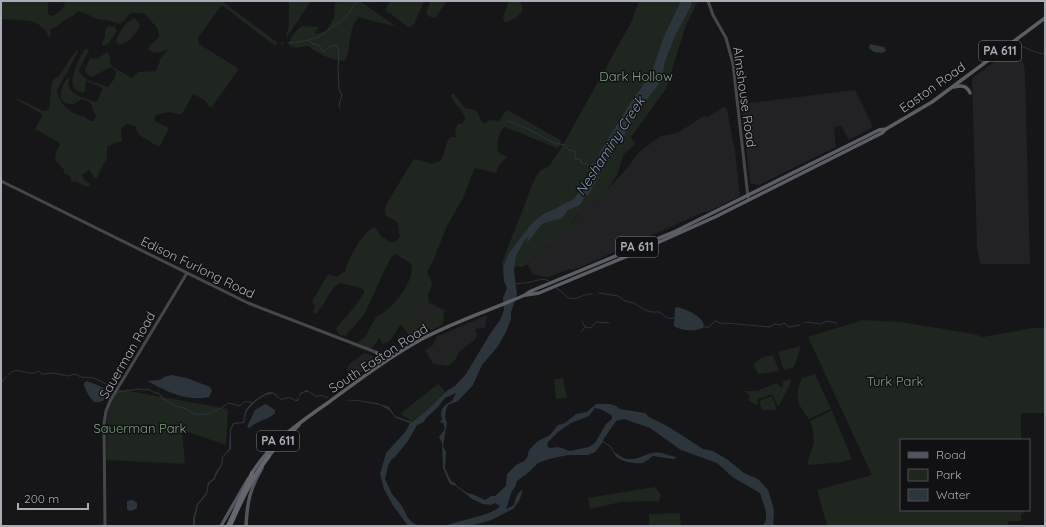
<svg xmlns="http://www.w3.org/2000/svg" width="1046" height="527" font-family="Quicksand,sans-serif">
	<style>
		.built { fill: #222225 }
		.green { fill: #1e261f }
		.water { fill: #2c353c; fill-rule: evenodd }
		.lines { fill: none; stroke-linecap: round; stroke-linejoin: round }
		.stream { stroke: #2c353c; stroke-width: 1 }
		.secondary { stroke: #45474d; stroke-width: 3 }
		.primary { stroke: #53555c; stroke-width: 3.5 }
		.trunk { stroke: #5b5e65; stroke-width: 3.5 }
		.motorway { stroke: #63666e; stroke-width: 4 }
		.labels { text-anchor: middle; stroke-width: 3; stroke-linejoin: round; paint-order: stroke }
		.shield { fill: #111113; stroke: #7b7e86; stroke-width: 1 }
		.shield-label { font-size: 12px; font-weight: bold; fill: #a8adb8 }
		.park-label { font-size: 13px; fill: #7fa381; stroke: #111113 }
		.street-label { font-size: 13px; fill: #a8adb8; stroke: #111113 }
		.water-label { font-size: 14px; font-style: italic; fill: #7f9bb3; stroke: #111113 }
	</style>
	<rect width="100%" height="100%" fill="#161618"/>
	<path class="built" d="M1014 48 1022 57 1025 72 1030 264H980L977 248 972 78Z
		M855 90 873 127 849 140 841 126 834 127 836 147 759 185 750 183 741 104Z
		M724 107 727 109 735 152 740 196 708 212H704L576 269H570L548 277 533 275 528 264 544 249 571 227 572 223 581 211 582 206 594 201 605 192 630 165 632 161 639 152 661 136 677 133 704 116 707 117Z
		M417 297 445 310 443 314V324L432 330 425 327 419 329 409 318Z
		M487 315 485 328 475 329 477 334 476 339 459 352 454 362 448 366 433 364 425 350 433 345 436 337Z
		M364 353 376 357 372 364 357 375 352 376 347 370 348 365Z"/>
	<path class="green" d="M1 1H50L48 4V14L51 16C57 15 65 8 65 1H222L278 43 275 46 223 6 220 7 198 38 199 44 239 69 212 107H210L204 100 194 94 192 96 182 114H179L169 112 156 115 154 118 156 122 169 128 160 146H157L139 135 135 126 127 124C118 128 122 135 122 142H117L107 147V159L102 167 97 178H95L89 170 82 175 83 179 90 184 89 187 85 186 75 181 71 182V177L64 173V170L55 160 56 152 60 145 58 142 35 129 43 115 16 99 17 98 43 111H47L49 109 52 82 54 79 59 76 77 49 78 52 57 90C58 101 68 112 79 115 82 116 83 116 85 117 88 120 89 121 93 121L96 117 90 102 82 99C78 101 74 105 70 104 54 103 62 83 69 77 69 80 68 84 69 87 72 96 88 99 95 102L98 100 103 88 87 81 86 82 85 91 83 93C80 91 76 91 74 88 68 80 80 57 85 49H88L89 51 79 69V72L87 80 108 87 115 78 116 71 112 68H109L92 77 87 74 85 70 90 58 97 59 107 52 110 56 111 66 132 78 138 72 156 71 161 58 168 50 154 53 148 50 149 46 159 37 158 29 145 14C141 14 135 12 132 13 127 14 125 22 120 24L110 21 94 18 87 14 78 11 73 16C66 17 59 27 51 29L50 38C48 36 47 32 45 30 34 17 16 21 1 19Z
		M289 1H311L287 37 286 36 289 25Z
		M346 1H360L394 25 395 26 372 21 359 17C347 28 352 48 345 61 334 61 317 54 309 46L295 48 289 45C289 38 296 30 302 26L318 27V28L315 33 316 34 326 31 334 18 335 3Z
		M390 1H424L414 24 410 27H408L385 10Z
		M431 1H447L435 18 428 16 426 13Z
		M509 1H519C530 12 514 19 505 23L503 17Z
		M639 1H698L686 25 666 89 631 137 635 144 624 154 617 175 607 190 597 199 583 206 584 209C578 213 572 220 571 227L544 249 528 264 522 267 501 265 535 178 540 171 549 166 560 150 632 21Z
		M135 18 140 25C138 32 126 46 119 44L116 42C117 34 127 20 135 18Z
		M108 26 115 27 117 31 108 44 103 46 102 43 105 37V30Z
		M452 94H454L466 109C481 109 476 114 483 123H486L489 120 500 121 503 114 507 110 557 138 561 141 560 146 557 148 505 127C498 131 496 144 498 152L507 157 499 165 496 173 475 168 463 198 447 226 433 261 427 272 432 283 430 292 428 293 429 303 422 300 418 309 415 308 413 315 419 319 417 322 421 325 423 324H425L426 319 428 320 434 308 444 313 443 324 432 330 425 327 419 329 422 335 414 339 409 336 401 324 391 339 388 342 383 344 379 338 375 345 370 349 358 343V342L365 337 376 317C391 311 416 281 411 264L396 254 393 255 386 267 364 315 345 336 339 335 336 328 351 311 364 293V290L361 288 340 283C328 289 326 306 315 314L313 312 315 306 312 302 328 274 337 277 345 271C348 260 363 230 375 227L381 236 390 242C395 242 398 241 400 236 398 232 399 225 397 222 395 220 390 218 387 217L385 212 386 205 413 160 415 159 432 164 436 162 440 161C446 154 444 143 451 137H456L455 129 458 124 463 123 465 119V116L452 99 451 96Z
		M863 320 901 322 974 334 983 337 1033 328H1045V413H1021V440H901V510H1023L1024 514H1021V521H1008V526H827L817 490 872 475 808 337Z
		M445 339H447L449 344 447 346 453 353 456 351 459 352C455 360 453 366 443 365L446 363 445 359 449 357 444 348H442L441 345 438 346Z
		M800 346H801L794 367 784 370 778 352Z
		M773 355 779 371 758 374 753 364 763 357Z
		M815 374 831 409 809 419C797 404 794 397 802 378Z
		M563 378 567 398 556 399 554 379Z
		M791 379 790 385 778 407 772 394 758 399 757 401 758 404 756 405 748 400 750 395 744 391H757L776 383 782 388 783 385 782 381Z
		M438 384 446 392 427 410 412 421 400 414Z
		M118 389 228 409 226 445 182 430 185 464 106 460 107 414 110 404Z
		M772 396 777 410H762L759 401Z
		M831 411H832L852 459 841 462 808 465C808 458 811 452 813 446 815 439 813 428 810 421Z
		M655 487 661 494 659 501 621 502 590 509 588 498Z
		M680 513 681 526H649V514Z"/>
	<path class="water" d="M681 1H692L691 6 676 34 665 61 662 79 655 89 648 98 642 108 635 116 621 141 614 147V152L605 164 589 194 584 197 582 202 578 206 568 210 562 218C558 219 547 222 544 223 538 227 532 238 527 243V241L529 237 524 241 516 256 514 270 517 295 511 312V319L506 332 498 346 482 365 473 385 458 401 448 405 446 410 445 417 447 423 443 446 446 452 445 468 451 481 455 483 457 486 467 493 472 494 485 500 491 496H495L506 486 507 474 516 465 524 461 527 458 529 450 538 441 550 435 558 425 565 423 576 414 587 412 596 404H610L616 406 620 409 645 413 649 417 669 427 703 449 713 451 728 460 744 473 758 479 768 490 773 506 774 511 773 526H763L766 520V512L760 493 734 478 729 474 725 470 717 463 681 450 650 428 624 419 616 421 603 440V442L595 452 588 455H568L549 459 538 463 529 472 517 481 515 487 512 491 506 509 514 505C515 500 517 493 522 490V493L519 501 513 509 491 520 474 525 445 526C457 521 494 515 500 506L495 503 491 505 483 504 472 499 456 486 450 484 448 480 443 468 442 443 439 437 445 429 443 422 442 423 440 422 442 419C439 409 444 405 452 401L456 393 445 398 438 407 426 418 424 422 417 425 408 441 395 457 391 460 388 466 385 479 392 494 402 506 408 518 413 523 420 526H408L392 504 384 489 380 474 386 453 406 431 410 423 396 418 389 410 380 405 358 401H343L356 400 377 403 389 407 395 416 412 422 427 410 448 390 455 386 466 374 490 334 500 320 504 310 503 298 507 288 504 281 503 267 509 253 533 222 545 213 555 209 565 203 573 200 586 183 602 149 631 102 651 74 665 34ZM595 408C601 409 608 412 612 416V419L606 424 595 443 589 447 570 451 558 447 550 448 547 446 548 442 558 432 571 423 589 416Z
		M870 44 884 47 886 51 882 53 874 52 869 48Z
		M677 307C686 309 705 317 704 327 697 332 681 331 674 326L675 308Z
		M171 375 187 378 210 387 212 391 209 397C186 402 166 391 147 381L160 380 164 377Z
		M87 381 109 390 110 392C108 399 102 403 95 402 91 401 83 386 84 383Z
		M307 390 316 396 322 395 328 397 327 398 322 396 316 397C309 393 309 390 301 394L298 401H296L289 398 281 400C277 398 275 393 271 394 263 394 249 406 246 413 245 416 245 420 244 423L234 424 231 430V449L223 457C224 466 217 471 215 479L209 484 207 494 198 505 195 519V526H193V519L197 504 206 493 208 483 214 478C216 468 222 469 222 457L229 449 230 430 233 423 243 422C244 419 244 415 245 412 248 404 262 394 270 392 275 392 278 396 280 399L289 397 296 400 299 398 300 393Z
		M265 404 269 406 275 410V413C267 421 257 420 250 428L247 427 255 410Z
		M614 452C619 455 623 459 628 459 644 460 650 447 668 455 672 456 674 456 677 458L673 459 653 456C650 458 646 462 642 463 633 464 615 461 614 452Z
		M133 500 137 503V508L134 510 129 511 127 509V501Z"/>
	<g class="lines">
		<path class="stream" d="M309 40 313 44 319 45 323 52 325 51 332 45 337 46 339 52 338 68 339 89 342 95 339 104 340 108
			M288 43C298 42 308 41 318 37 324 34 328 29 334 26 344 21 351 11 357 1
			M281 44 283 43
			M1013 46C1026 45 1032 53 1045 54
			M508 121 528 129 552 142 564 145 569 150 574 151 576 159 581 160V163L587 164 589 167 595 163
			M516 284C521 282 525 284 530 282 537 281 542 277 549 281
			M556 288C563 291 565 297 569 298 577 301 584 293 592 294
			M599 293 618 296 625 301 634 303 643 309 651 312H659C666 316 666 320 674 318
			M804 323 807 322 821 324 826 321 837 323
			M585 327 591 328 596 322 609 323
			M704 327H709L715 321 723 324 726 323 769 327 775 324 781 325 784 323 789 327 800 325
			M581 332 585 327 582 321
			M8 375C17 364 29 378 39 371L42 374 54 373 68 376 75 374 81 377 94 378 106 384 114 390
			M1 383 6 377
			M118 392 139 389 144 390 148 389 155 393H159L163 399C167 400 169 403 173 405 177 407 182 407 186 409 188 409 189 412 191 412 205 419 218 410 229 403L240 406C244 401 245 401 252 403
			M602 441 611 447 614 453"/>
		<path class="secondary" d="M708 1 713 15 726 38 733 64 748 197
			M1 181 248 303 391 358
			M105 526 104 424 106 411 110 401 187 273"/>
		<path class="primary" d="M221 526 248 479
			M246 526C247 503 250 488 262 468"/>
		<path class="trunk" d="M954 87C961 85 967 85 970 93
			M526 295 539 293 637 252 715 217 882 133 886 129 932 102 1045 18
			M377 353 382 358 379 366
			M269 456 278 445 299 425
			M252 473C273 440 298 424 329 402 359 380 389 357 422 339 455 321 491 310 525 295L531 291 676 231 879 130 886 129"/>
		<path class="motorway" d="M228 526 252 473
			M230 526C241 501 252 477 269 456"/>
	</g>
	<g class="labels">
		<g class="shield">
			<rect x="979" y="41" width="42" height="20" rx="3"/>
			<rect x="616" y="237" width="42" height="20" rx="3"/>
			<rect x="257" y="431" width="42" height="20" rx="3"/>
		</g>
		<g class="shield-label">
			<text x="1000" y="55">PA 611</text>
			<text x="637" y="251">PA 611</text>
			<text x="278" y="445">PA 611</text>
		</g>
		<g class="park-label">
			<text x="636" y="81">Dark Hollow</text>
			<text x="895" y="386">Turk Park</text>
			<text x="140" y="433">Sauerman Park</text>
		</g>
		<g class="street-label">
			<text transform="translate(932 87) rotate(-35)" y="5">Easton Road</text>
			<text transform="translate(745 97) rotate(82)" y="5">Almshouse Road</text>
			<text transform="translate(198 267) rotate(26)" y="5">Edison Furlong Road</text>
			<text transform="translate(127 355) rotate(-60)" y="5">Sauerman Road</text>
			<text transform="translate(378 358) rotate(-33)" y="5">South Easton Road</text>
		</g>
		<g class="water-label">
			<text transform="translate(610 146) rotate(-57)" y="5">Neshaminy Creek</text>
		</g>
	</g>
	<rect width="1046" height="527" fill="none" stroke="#a8adb8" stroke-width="4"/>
	<rect x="900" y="439" width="130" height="72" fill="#111113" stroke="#4d4f55"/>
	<rect x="908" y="452" width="20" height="6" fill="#53555c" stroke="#4d4f55"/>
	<text x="936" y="459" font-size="12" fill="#a8adb8">Road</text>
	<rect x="908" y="469" width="20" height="12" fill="#1e261f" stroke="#4d4f55"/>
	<text x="936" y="479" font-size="12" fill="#a8adb8">Park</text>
	<rect x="908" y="489" width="20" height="12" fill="#2c353c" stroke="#4d4f55"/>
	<text x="936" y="499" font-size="12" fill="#a8adb8">Water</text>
	<path d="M18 503v6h70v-6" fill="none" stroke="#a8adb8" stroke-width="2"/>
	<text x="24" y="503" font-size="12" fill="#a8adb8" stroke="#111113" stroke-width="3" paint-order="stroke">200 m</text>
</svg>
